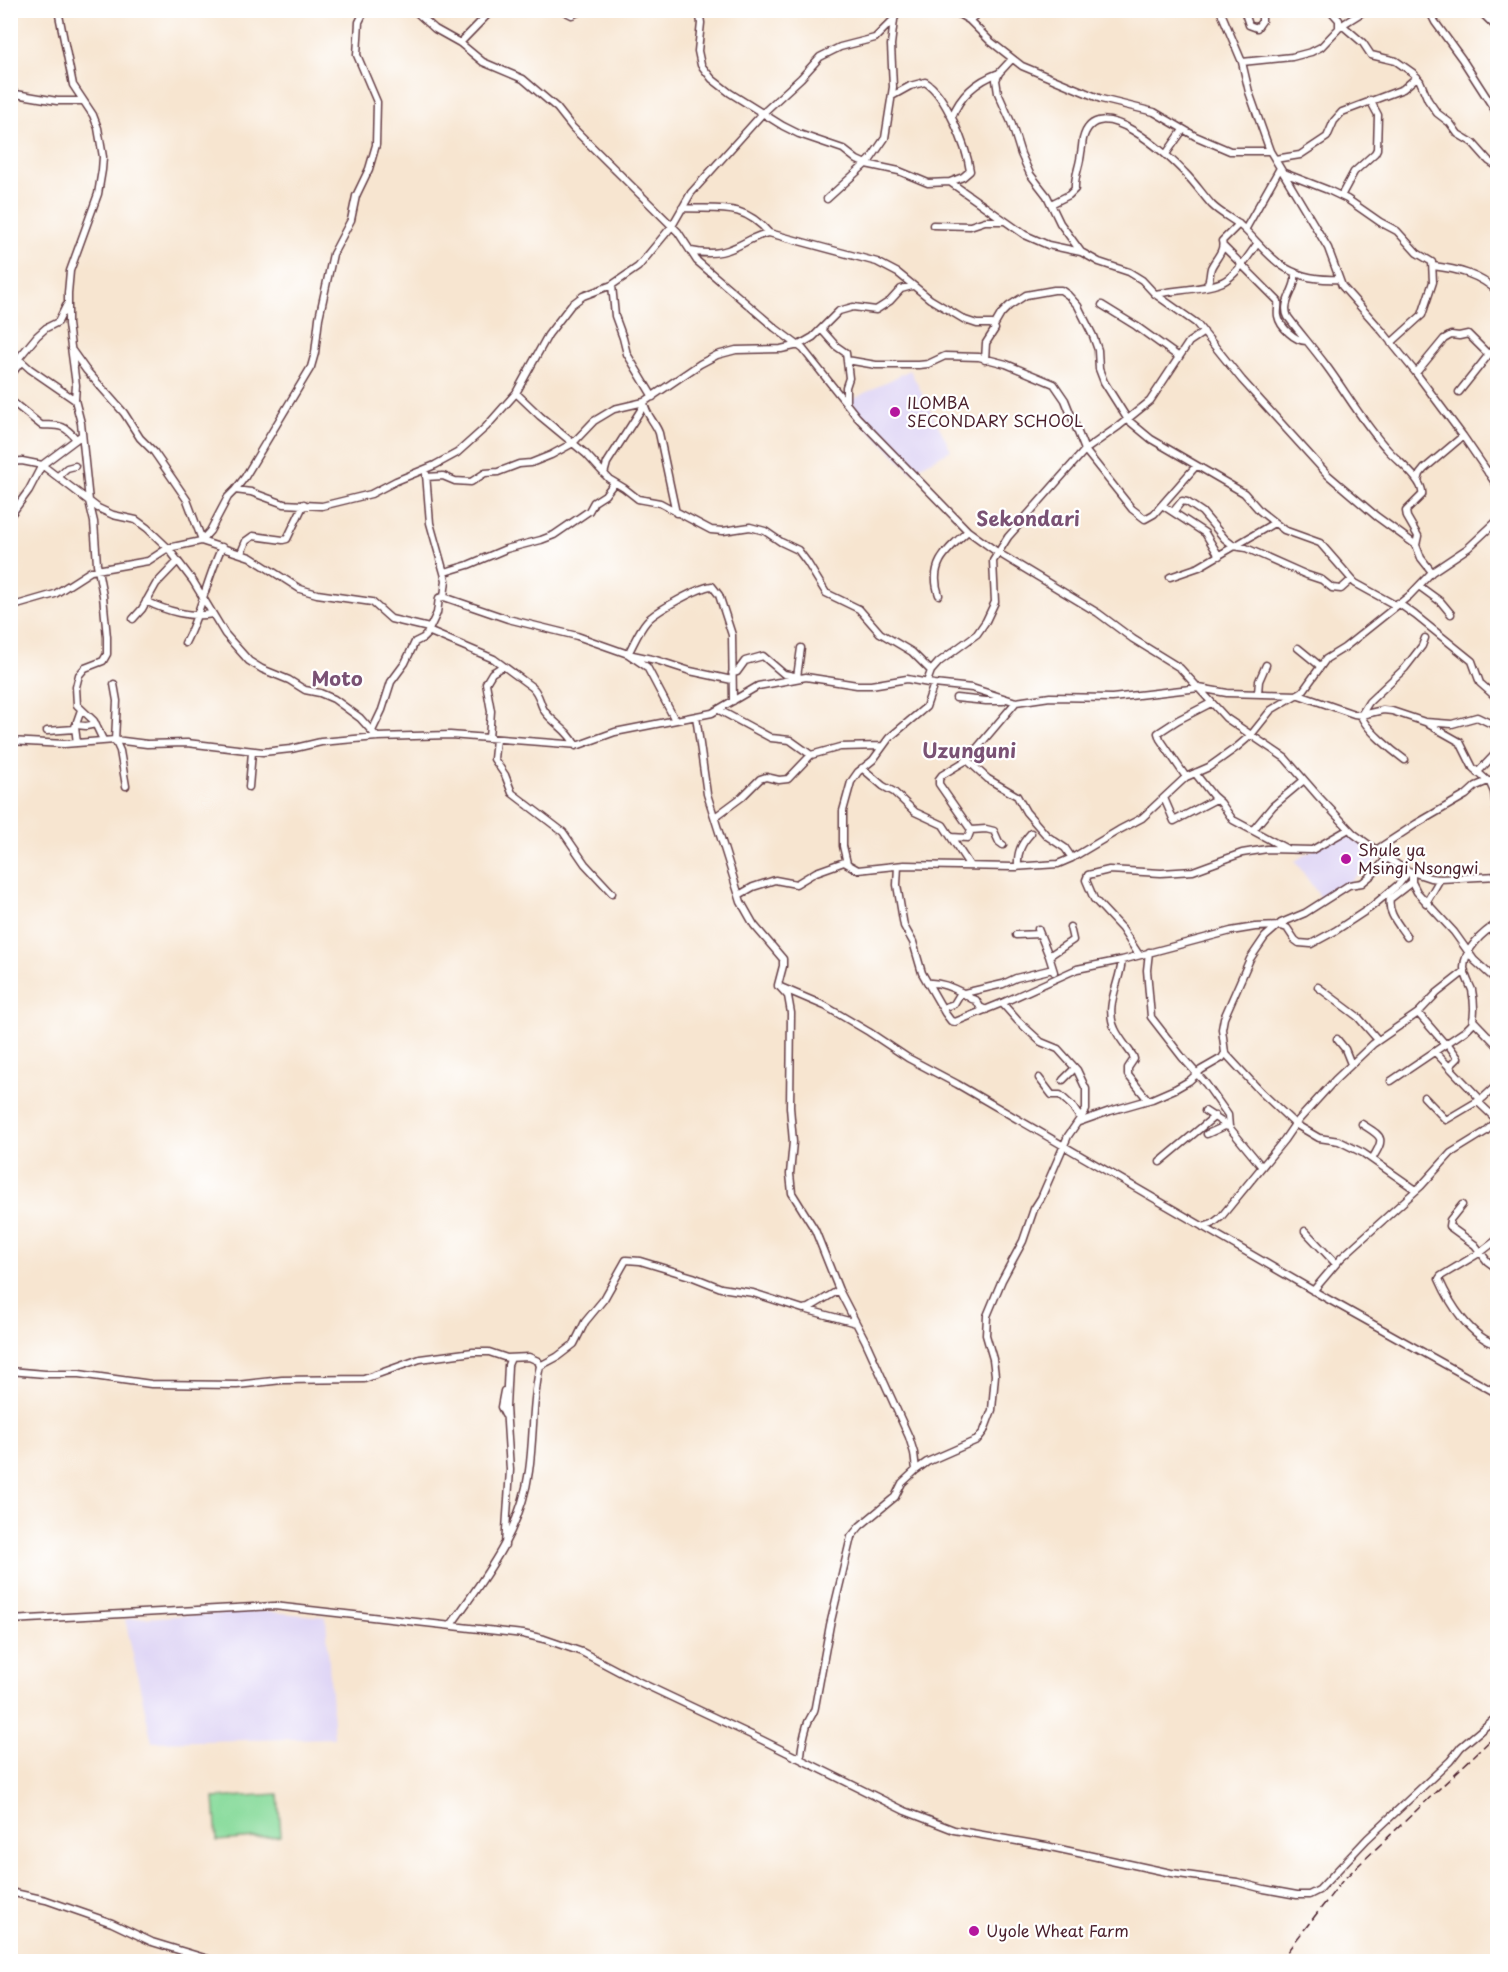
<svg xmlns="http://www.w3.org/2000/svg" width="1508" height="1972" font-family="'Playpen Sans',sans-serif">
	<style>
		.built { fill: #dfd5f5 }
		.green { fill: #89db9c; stroke: #6a7d64; stroke-width: 1.5 }
		.lines { fill: none; stroke-linecap: round; stroke-linejoin: round }
		.minor-casing { stroke: #643d44; stroke-width: 9 }
		.minor { stroke: #fff; stroke-width: 6 }
		.rail { stroke: #4a1f2b; stroke-width: 1.5; stroke-dasharray: 9 4.5; stroke-linecap: butt }
		.poi-dot { fill: #b5179e; stroke: #fff; stroke-width: 2 }
		.labels { text-anchor: middle; stroke-width: 4.5; stroke-linejoin: round; paint-order: stroke }
		.poi-label { font-size: 16px; fill: #4a1f2b; stroke: #fff; text-anchor: start }
		.quarter-label { font-size: 20px; font-weight: bold; fill: #7a5274; stroke: #fff }
	</style>
	<rect width="100%" height="100%" fill="#fff"/>
	<filter id="ink" filterUnits="userSpaceOnUse"><feTurbulence type="fractalNoise" baseFrequency=".0167" numOctaves="2"/><feDisplacementMap in="SourceGraphic" scale="12" xChannelSelector="R" yChannelSelector="G"/><feConvolveMatrix kernelMatrix="1 2 1 2 8 2 1 2 1" color-interpolation-filters="sRGB"/></filter>
	<filter id="wash" filterUnits="userSpaceOnUse"><feTurbulence type="fractalNoise" baseFrequency=".008" numOctaves="4" result="noise"/><feDisplacementMap in="SourceGraphic" scale="24" xChannelSelector="R" yChannelSelector="G"/><feGaussianBlur stdDeviation="1.35" result="paint"/><feColorMatrix in="noise" values="0 0 0 0 0 0 0 0 0 0 0 0 0 0 0 0 0 1.4 0 .05"/><feComposite in="paint" operator="in"/></filter>
	<g filter="url(#wash)">
		<rect width="100%" height="100%" fill="#f7e5d0"/>
		<path class="built" d="M910 370 951 450 911 471 864 425 851 400Z
			M1345 830 1381 858 1323 901 1295 861Z
			M261 1611 326 1617 334 1738 152 1742 125 1619Z"/>
		<path class="green" d="M278 1794 281 1836 217 1841 214 1798Z"/>
	</g>
	<g filter="url(#ink)">
		<g class="lines">
			<defs>
				<path id="minor" d="M58 10 73 85 93 115 98 128 103 157 102 170 98 194 70 271 68 293V324L76 385 75 400 81 423 89 501 94 522 97 564 103 596 107 637V654L103 661 85 668 79 675 76 687 77 705 94 721 103 740
					M414 10 435 29 460 43 483 62 523 79 557 108 572 127 678 232 697 261 775 328 803 349 857 417 968 531 997 552 1098 613 1133 639 1180 668 1226 718 1285 758 1319 797 1354 834 1387 858 1406 870 1430 878 1440 879 1498 876
					M562 10 572 15 583 10
					M699 10 701 23 698 51 701 65 712 79 730 93 783 126 799 134 843 149 857 160 866 164 899 171 928 183 950 182 1025 235 1048 245 1081 252 1099 262 1129 272 1142 280 1155 294 1196 323 1242 380 1328 475 1376 516 1416 545 1421 558 1432 572
					M952 10 969 20 990 41 1022 66 1101 99 1154 112 1195 136 1230 151H1270
					M1220 10 1242 62 1249 92 1270 151 1328 248 1342 286 1382 331 1416 373 1463 436 1498 487
					M1244 10 1249 25 1257 28 1262 21V10
					M1330 10 1339 20V28
					M1429 10 1435 22 1462 59 1498 115
					M1479 10 1498 29
					M969 20 983 10
					M1342 25 1363 43 1371 55 1396 61 1413 73 1420 81 1428 100 1437 113 1450 123 1458 134 1473 143 1489 161 1498 167
					M460 43 492 10
					M1012 59 999 73 996 80 998 93 1011 122 1021 154 1030 174 1047 196 1060 223 1081 252
					M1242 62 1292 57 1311 52 1321 47 1342 25 1366 10
					M10 93 57 101H82
					M892 96 910 86 925 82C945 93 967 148 970 171L963 177 950 182
					M952 117C960 96 977 81 999 73
					M1166 154 1183 130
					M1275 159 1300 155 1327 137 1334 121 1342 112 1403 89 1417 77
					M1284 173 1328 190 1347 199 1380 222 1397 231 1417 253 1432 262 1433 282 1422 315 1391 343
					M1341 196 1354 172 1375 153 1377 149 1378 115 1370 100
					M827 199 870 160 885 138 893 87 891 45 894 20
					M1051 204 1069 195 1075 189C1074 176 1080 166 1081 153 1082 149 1082 144 1083 139 1096 88 1169 156 1185 173 1195 183 1203 195 1212 205 1221 214 1233 219 1242 227 1255 239 1266 254 1281 265 1298 277 1318 280 1338 279
					M682 208C720 210 742 202 769 233
					M933 225 970 226 985 221H1003
					M1245 230 1280 168
					M1223 246 1278 301C1279 306 1277 311 1278 316 1280 327 1295 341 1306 341
					M691 251C705 254 720 254 733 248 746 243 755 235 769 233L877 262 898 273 930 299 965 320 977 324H992L995 329 986 343 985 360
					M1433 266C1457 269 1479 274 1498 292
					M1294 272C1300 287 1280 301 1288 317 1300 333 1313 348 1325 364 1346 392 1363 423 1387 449 1396 460 1425 481 1422 495L1406 511 1407 517 1418 536 1416 545
					M612 285 615 316 623 338 627 354 653 397
					M1206 286C1211 280 1209 275 1211 268 1215 259 1225 251 1222 241L1239 224
					M1156 294C1173 290 1213 289 1226 280 1239 271 1248 257 1257 244
					M1102 305 1136 326 1179 357
					M994 326 1001 314 1009 306 1026 295 1054 290H1061L1068 295 1078 306 1093 336 1098 350 1099 369 1104 382 1128 420 1151 439 1244 493 1260 511 1284 530 1320 543 1355 583 1395 605
					M821 329 836 346 846 353 849 378 846 387V403
					M71 349 86 370 124 413 140 438 154 452 172 478 187 500 202 540
					M10 351 30 369 75 400
					M18 359 37 336 46 328 58 322 66 306
					M847 360 876 365H919L928 364 945 356 979 357 1006 364 1054 384 1065 400 1085 450 1132 509 1145 519 1154 514 1196 466
					M1416 373 1444 339 1451 335 1459 336 1468 334 1488 354
					M10 376 21 362
					M1459 392 1498 343
					M516 393 540 416 586 454 609 479 624 488 638 499 660 503 711 530 723 531 750 527 765 531 781 542 798 550 807 562 826 593 859 609 880 633 912 652 931 671
					M10 400 41 425C58 426 63 423 76 439
					M644 402C645 414 655 422 659 433L676 513
					M10 462 22 461 42 465 98 508 113 515 136 520 147 528 168 548 193 581 225 634 249 661 262 669 289 680 305 690 320 693 334 699 360 718 377 737
					M1488 473 1498 466
					M604 474 607 463 644 405
					M58 476 67 468 75 466
					M426 477 443 476 455 481 471 482 485 473 498 472 519 464 531 463 551 455 573 443 594 421 614 409 644 402 700 364 717 355 736 350 781 349 799 345 813 337 839 311 853 307 876 310 890 301 901 289 912 286
					M1418 481 1420 474 1424 469 1463 436
					M235 490 245 477 311 367 315 353 319 318 333 254 351 220 356 196 369 169 376 145 377 102 357 55 359 22 365 10
					M1162 505 1205 533 1219 556
					M1173 512 1182 501 1187 502 1202 512 1225 539 1234 546 1246 548 1307 575 1322 580 1332 588 1341 589 1351 580
					M10 516 29 490 42 465 82 435
					M201 541 250 557 300 589 317 594 372 602 391 619 429 628
					M241 553 246 541 253 536 283 540 287 539 304 504
					M445 572 468 565 506 549 541 540 554 535 589 511 594 502 605 495 614 483
					M1170 577 1199 567 1274 523
					M1419 586 1441 602 1451 614
					M939 595C928 564 947 550 968 531
					M444 597 508 619 577 636 628 654 647 667 675 720
					M146 601C166 611 191 618 212 614
					M1398 603 1415 615 1472 661 1480 683 1498 699
					M10 607 55 594 91 571 148 561 168 548 201 541 210 531 228 497 235 490 251 492 284 504 322 506 371 494 396 481 435 465 457 453 486 427 516 393 548 335 571 305 583 296 612 285 638 267 672 226 691 193 763 113 801 78 820 57 840 47 875 38 894 19 899 10
					M133 619 142 609 156 584 178 561
					M428 631 494 659 532 687C541 695 539 705 546 713 556 725 569 731 576 746
					M185 643C201 613 207 578 222 547
					M1298 648 1320 666
					M732 673 737 672 745 661 763 656 784 674 799 677
					M797 677 801 648
					M732 680 690 671 656 660 628 654C634 643 639 630 647 621 656 611 699 587 712 586L719 595 732 635 733 701
					M927 682 931 671 939 662 977 634 986 621 995 602 993 561 1008 537 1085 450 1119 426 1150 401 1189 342 1204 332
					M114 684 117 701 115 740 120 751 126 786
					M1258 693 1259 681 1266 665
					M1493 694 1498 680
					M956 698 986 701H1003
					M719 710 771 738 790 740 811 755 840 747 882 746
					M696 716 707 794 741 902 754 925 783 959V966L778 985 788 996 791 1013 790 1107 793 1142 790 1174 792 1193 815 1230 839 1290 865 1340 909 1437 914 1453 916 1470
					M1428 724 1460 742 1473 768 1490 783 1494 792 1498 822
					M76 725 86 726 96 724
					M47 731 75 729
					M372 731 382 710 391 682 405 663 415 642 423 638 427 634 437 613 439 598 444 597 446 580 430 523 426 474
					M489 738 491 711 486 683 492 673 503 666
					M496 739 494 759 505 775 512 793 563 832 585 864 612 893
					M10 741 64 744 115 740 147 744 187 743 263 752 291 749 321 742 377 737 450 735 579 745 615 732 712 713 758 686 806 677 857 685H871L907 679 934 684 972 688 1016 702 1050 697 1112 698 1199 688 1227 693 1299 695 1354 714 1361 715 1383 710 1392 711 1425 722 1452 724 1477 717 1498 727
					M77 743 75 727 81 710
					M967 760 988 779 1017 796 1026 812 1047 836 1065 848 1072 858
					M1405 760C1394 752 1364 728 1361 715L1369 702 1405 668 1422 646 1425 638
					M862 768 883 786 894 792 915 812 943 825 970 866
					M1195 773 1213 796 1221 803 1233 820 1287 849
					M1477 773 1498 751
					M1186 777 1160 739 1158 733 1178 720 1211 703
					M249 787 252 752
					M1164 798 1174 821 1216 799
					M715 817 742 797 760 779 766 777 779 780 788 779 811 755
					M971 830 986 829 994 831 999 842 1003 845
					M1253 830 1273 806 1304 780
					M951 837 968 838 971 830 939 784V779L942 775 967 760 1016 702
					M1376 850 1416 824 1466 795 1476 786 1488 781H1498
					M847 863 843 846V811L851 782 858 772 873 760 889 738 926 707 934 684
					M898 866 897 885 904 926 913 942 922 973 945 1013 951 1021 955 1022 1002 1003 1077 969 1122 960 1231 931 1255 927 1281 926 1287 928 1295 940 1299 943 1311 944 1335 931 1370 908 1399 884 1409 871
					M1018 867C1017 852 1021 844 1031 833
					M1412 873V882L1417 892 1454 932 1474 960 1498 982
					M739 895 753 887 775 880 796 884 816 872 844 862 858 870 904 865 1013 867 1058 864 1072 858 1119 830 1142 818 1186 777 1209 767 1237 747 1251 735 1271 710 1303 691 1326 659 1344 648 1409 596 1432 572 1468 548 1498 520
					M1426 903 1440 879
					M1038 929 1049 956
					M1016 935 1040 934
					M1407 937C1400 926 1387 913 1390 899L1412 882
					M1149 952 1147 970 1151 1017 1182 1057 1206 1084 1228 1115 1229 1127
					M1139 955 1122 929 1094 899 1086 880 1088 875 1109 870 1161 873 1193 871 1242 853 1267 849 1312 850 1349 829
					M1122 960C1120 983 1104 1006 1115 1029 1119 1038 1127 1047 1133 1056L1134 1059 1128 1068V1075L1148 1100
					M1054 972 1049 956 1073 940 1070 927
					M929 983C941 982 952 987 963 993 969 997 969 999 976 1000L980 1007 986 1010
					M778 986 825 1006 869 1032 908 1058 957 1084 1326 1298 1498 1394
					M1318 987 1358 1017 1378 1040
					M942 1008 954 1004 960 994 1003 984 1016 978 1053 969
					M1418 1013 1445 1044
					M1473 1020 1498 1046
					M1337 1039 1345 1049 1351 1064
					M1447 1043 1458 1058 1449 1067
					M1435 1052 1481 1100
					M1225 1053 1261 1092 1295 1124 1319 1138 1339 1141 1363 1153 1416 1190
					M1039 1078 1052 1095H1060L1072 1106 1081 1119
					M1063 1080 1075 1068
					M1391 1081 1465 1031 1472 1024C1475 1014 1474 1000 1472 990 1469 983 1465 976 1464 968 1464 949 1483 932 1498 923
					M1424 1097 1446 1120 1483 1098 1498 1084
					M1478 1102 1497 1120
					M1205 1111 1228 1126
					M1079 1122 1110 1111 1152 1099 1175 1089 1189 1081 1201 1070 1222 1058 1225 1053 1222 1029 1224 1018 1250 959 1265 937 1281 923 1305 913 1349 885 1362 883 1374 873 1387 858
					M1362 1124C1382 1137 1386 1137 1372 1159
					M1207 1134 1225 1126 1229 1127 1262 1167
					M1160 1162 1215 1116
					M1462 1205 1450 1220 1449 1226 1475 1245 1487 1261 1498 1269
					M1203 1227 1212 1224 1221 1217 1284 1140 1295 1124 1335 1080 1373 1044 1418 1013 1437 993 1465 971
					M1305 1231 1336 1264
					M1498 1239 1481 1252 1441 1276 1439 1279C1450 1304 1470 1337 1498 1345
					M1313 1291 1341 1258 1421 1186 1451 1153 1485 1132 1498 1120
					M808 1310 856 1323
					M540 1366 557 1357 574 1344 585 1322 604 1299 626 1260 640 1261 693 1277 721 1288 753 1293 803 1309 809 1308 839 1290
					M10 1371 45 1374H79L151 1384 237 1385 282 1380 364 1379 420 1359 473 1352H489L507 1358 529 1357 538 1361 540 1366C532 1400 534 1436 529 1471 521 1531 485 1577 451 1625
					M504 1391 501 1407 505 1415
					M505 1545 510 1470 506 1407 508 1365 511 1358
					M10 1620 274 1606 523 1634 544 1639 582 1652 633 1679 762 1740 905 1811 954 1830 1046 1846 1171 1873 1237 1882 1264 1889 1297 1895H1309L1319 1890 1367 1839 1450 1761 1461 1747 1498 1716
					M795 1757 801 1755C802 1744 804 1735 807 1725 809 1718 814 1714 815 1707L830 1625 851 1537 860 1526 895 1497 902 1483 916 1470 927 1462 977 1440 984 1431 992 1410 995 1375 993 1359 986 1335 987 1316 1002 1280 1023 1241 1034 1209 1041 1198 1068 1136 1086 1110V1089L1077 1070 1058 1049 1041 1042 1018 1021 1002 1003
					M10 1892 46 1900 112 1923 152 1942 218 1962"/>
			</defs>
			<use href="#minor" class="minor-casing"/>
			<use href="#minor" class="minor"/>
			<path class="rail" d="M1279 1962 1343 1880 1498 1733"/>
		</g>
	</g>
	<g class="poi-dot">
		<circle cx="895" cy="412" r="6"/>
		<circle cx="1346" cy="859" r="6"/>
		<circle cx="974" cy="1931" r="6"/>
	</g>
	<g class="labels">
		<g class="poi-label">
			<text x="907" y="409">ILOMBA<tspan x="907" dy="18">SECONDARY SCHOOL</tspan></text>
			<text x="1358" y="856">Shule ya<tspan x="1358" dy="18">Msingi Nsongwi</tspan></text>
			<text x="986" y="1937">Uyole Wheat Farm</text>
		</g>
		<g class="quarter-label">
			<text x="1028" y="526">Sekondari</text>
			<text x="337" y="686">Moto</text>
			<text x="969" y="758">Uzunguni</text>
		</g>
	</g>
	<rect width="1508" height="1972" fill="none" stroke="#fff" stroke-width="36"/>
</svg>
